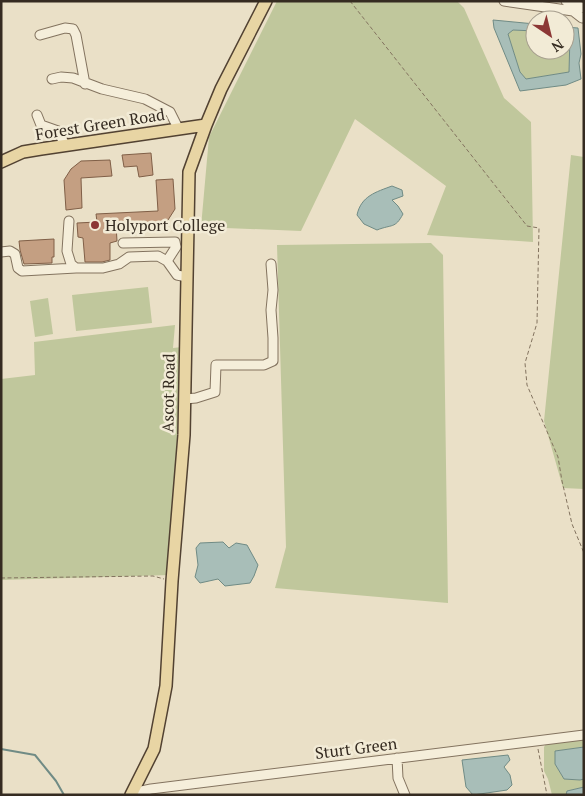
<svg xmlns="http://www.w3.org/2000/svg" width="585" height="796" font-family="'PT Serif',serif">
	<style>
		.green { fill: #c0c79c }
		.water { fill: #a8beb8; stroke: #708b85 }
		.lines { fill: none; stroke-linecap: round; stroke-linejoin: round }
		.stream { stroke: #708b85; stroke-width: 2 }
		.building { fill: #c49f82; stroke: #805f47 }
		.minor-casing { stroke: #83735f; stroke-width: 11 }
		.major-casing { stroke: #524232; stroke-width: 14 }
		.path { stroke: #83735f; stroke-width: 1; stroke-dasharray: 4 2.5; stroke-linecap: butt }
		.minor { stroke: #f5eeda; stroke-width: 9 }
		.major { stroke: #e8d5a4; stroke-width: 11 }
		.poi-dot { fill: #8c3735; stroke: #f2ebd6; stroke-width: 2 }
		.labels { text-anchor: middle; stroke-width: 5; stroke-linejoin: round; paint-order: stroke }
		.street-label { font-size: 16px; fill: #352b21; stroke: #f2ebd6 }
		.poi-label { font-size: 16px; fill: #352b21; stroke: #f2ebd6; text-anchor: start }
	</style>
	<rect width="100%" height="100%" fill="#eae0c7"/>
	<path class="green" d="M277 1H457L464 8 504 98 531 122 533 242 427 235 446 186 355 119 301 231 201 227 209 137Z
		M512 30 535 31V50H565V34H570L569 72 526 79 520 72 508 34Z
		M571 155 584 157V489L563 488 544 421Z
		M431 243 443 255 448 603 275 588 286 547 277 245Z
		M148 287 152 323 76 331 72 295Z
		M48 298 53 334 35 337 30 301Z
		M175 325 173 348 182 347 170 575 1 580V379L35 375 34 342Z
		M584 740V747L555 751V764L564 779 580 780 584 779V787L567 791 566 795H552L548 779 544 771V747L546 744Z"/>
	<path class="water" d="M493 20 535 24V31L513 30 508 34 520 72 526 79 569 72 570 35 565 34V27L578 28 581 54 579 63 581 79 566 85 520 91 494 28Z
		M392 186 402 190 403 196 392 200 398 206 403 214C395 229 392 224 377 230L364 224 357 215C361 196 376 192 392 186Z
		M223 542 229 548 236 543 247 545 258 565 254 576 250 583 225 586 218 579 200 583 195 577 198 565 196 548 200 543Z
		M584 747V779L580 780 564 779 555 764V751Z
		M508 755 510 760 504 767 510 775 512 785 507 790 473 795 466 787 462 760Z
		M584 787V795H566L567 791Z"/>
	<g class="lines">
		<path class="stream" d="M1 749 35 755 56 781 64 795"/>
	</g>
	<path class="building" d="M151 153 153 175 139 177 137 166 124 167 122 155Z
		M110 160 112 176 81 178 82 208 66 210 64 180 71 169 81 161Z
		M173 179 175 209 168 220 158 227 128 229V224L116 225 117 241 110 243V260L102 262H85L83 238 78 237 77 223 97 222 96 214 158 211 156 180Z
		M54 239V257H52V263L24 264 20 250 19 241Z"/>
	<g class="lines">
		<defs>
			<path id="minor" d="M504 1 573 11 582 18
				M566 1 584 8
				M40 35 65 28 73 29 76 35 85 84
				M52 79 61 77 73 78 102 89 145 99 170 112 178 128
				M37 115 41 125 58 131 65 145
				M69 221 67 251 71 264 76 268H103L119 264 129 257 158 256 167 261 177 275 187 277
				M123 243 175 242 176 247 167 261
				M1 252 10 251 15 254 18 268 22 271 76 268
				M185 399 196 398 215 392 216 365H264L273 361V338L271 310 273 290 271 264
				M397 758 398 778 405 795
				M132 793 151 789 584 735"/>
			<path id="major" d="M1 162 23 152 41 149 206 125
				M131 795 154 749 166 686 172 581 184 435 189 172 206 125 221 89 266 1"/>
		</defs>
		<use href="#minor" class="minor-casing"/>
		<use href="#major" class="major-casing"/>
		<path class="path" d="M350 1 527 226 539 228 537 323 525 363 527 385 558 457 562 481 572 524 584 553
			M1 578 153 576 164 579
			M538 749 547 795"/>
		<use href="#minor" class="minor"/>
		<use href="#major" class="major"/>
	</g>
	<circle class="poi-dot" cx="95" cy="225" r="5"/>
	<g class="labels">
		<g class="street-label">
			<text transform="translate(100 124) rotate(-9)" y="6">Forest Green Road</text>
			<text transform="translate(168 393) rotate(-89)" y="6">Ascot Road</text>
			<text transform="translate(356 748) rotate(-7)" y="6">Sturt Green</text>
		</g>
		<g class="poi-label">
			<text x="105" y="231">Holyport College</text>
		</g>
	</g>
	<rect width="585" height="796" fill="none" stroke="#352b21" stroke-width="5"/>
	<g transform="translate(550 35) rotate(145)"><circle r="24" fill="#f2ebd6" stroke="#a69e8e"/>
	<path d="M0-4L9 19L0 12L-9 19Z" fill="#8c3735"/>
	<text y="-8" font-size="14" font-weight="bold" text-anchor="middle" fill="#352b21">N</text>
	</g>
</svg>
